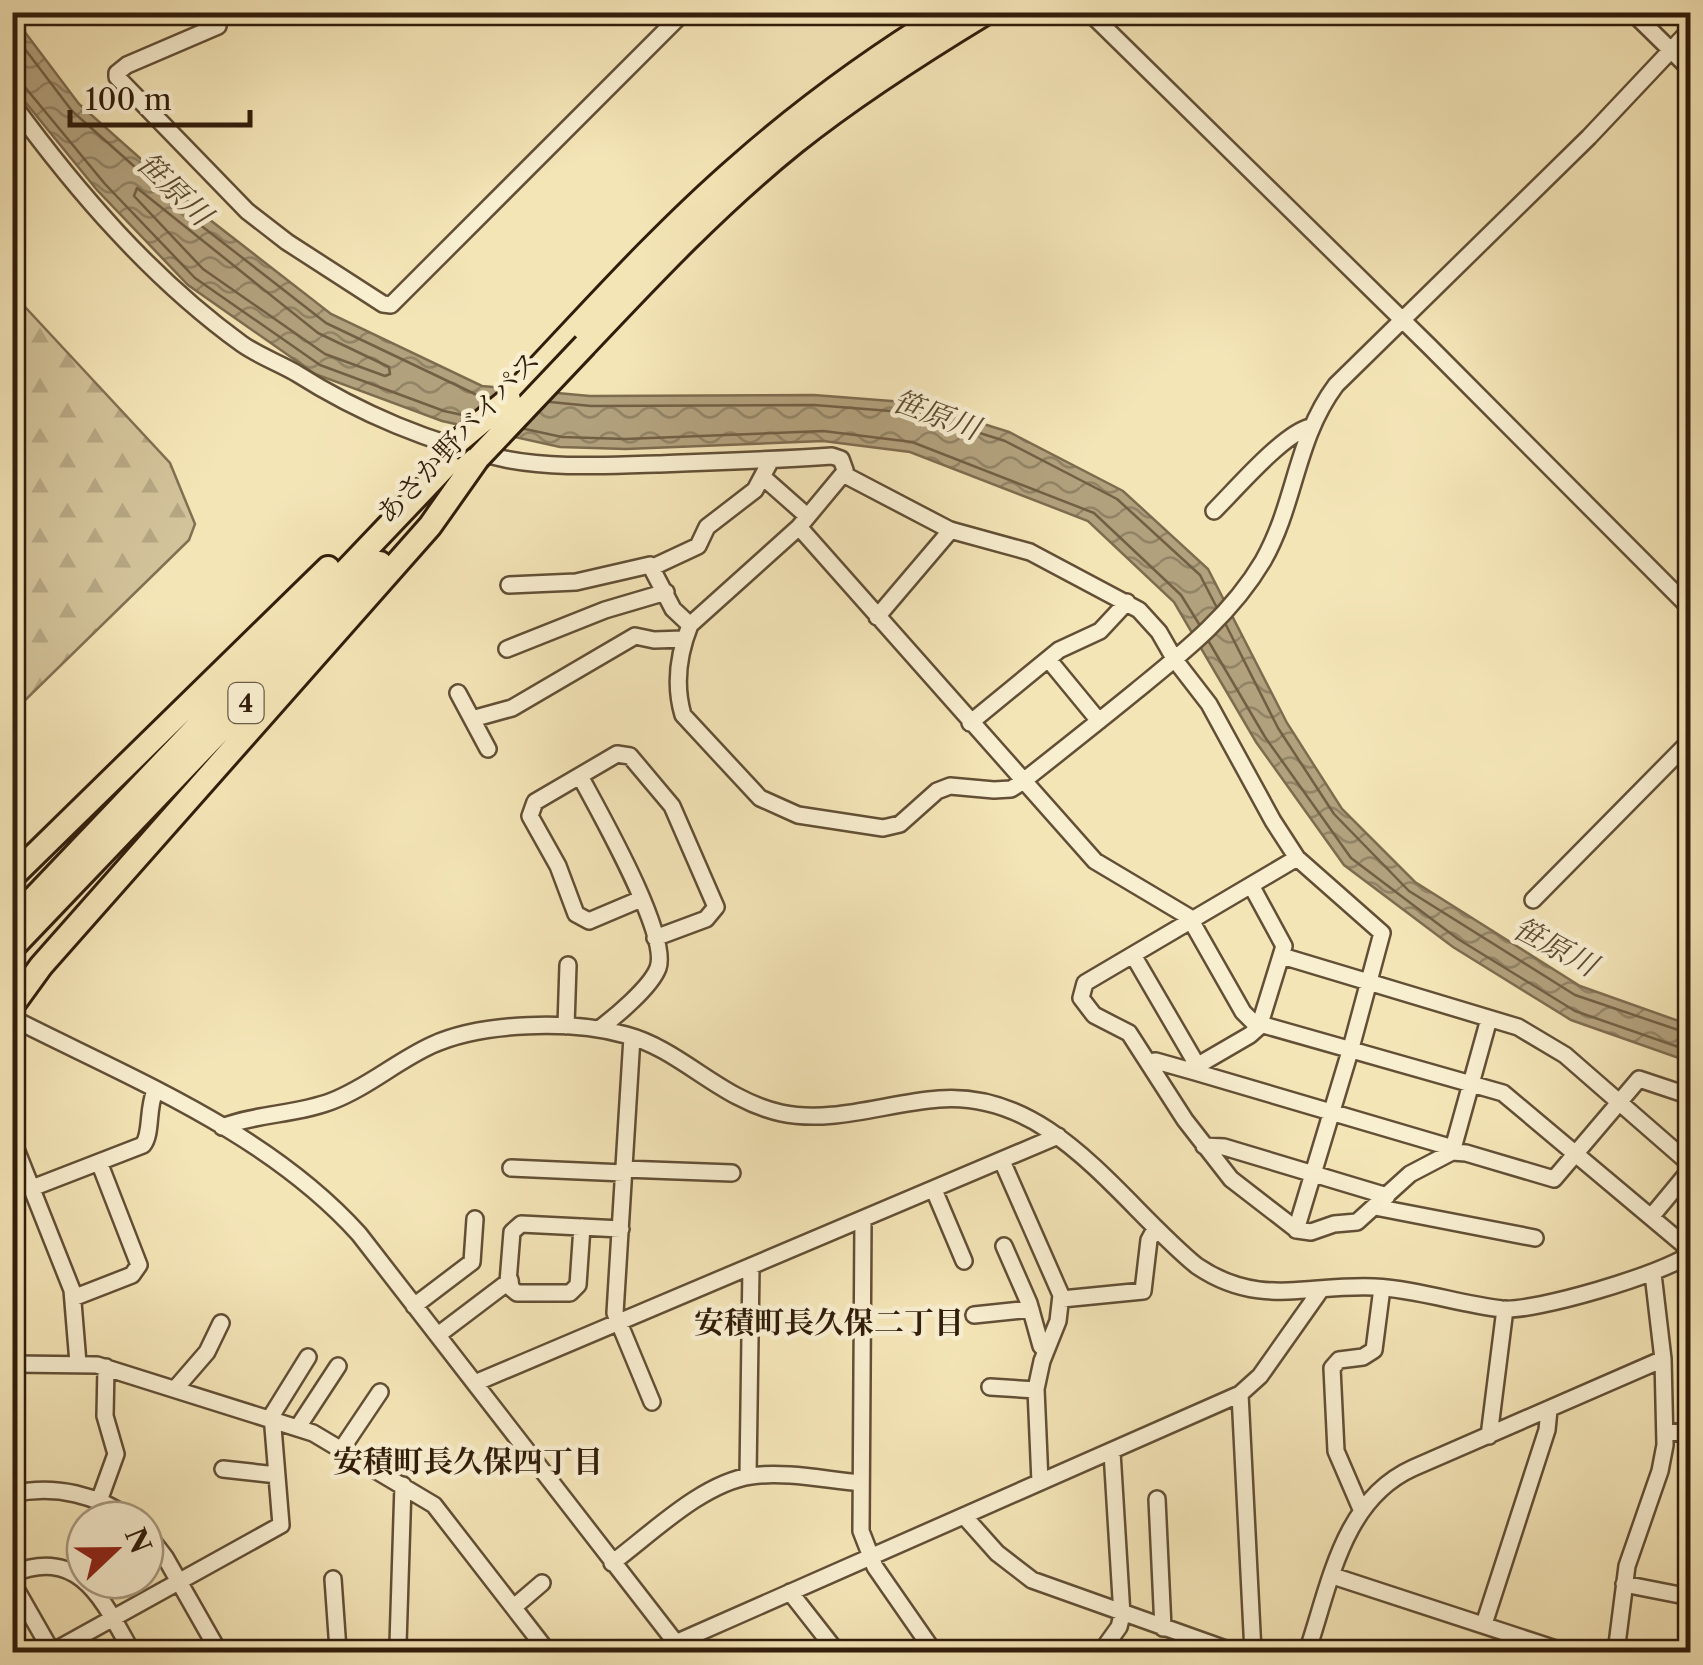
<svg xmlns="http://www.w3.org/2000/svg" width="1703" height="1665" font-family="'Libre Caslon Text','Noto Serif JP',serif">
	<style>
		.forest { fill: url(#forest-firs); stroke: #827052; stroke-width: 2.5 }
		.water { fill: url(#water-waves); stroke: #7e6c4f; stroke-width: 2.5 }
		.lines { fill: none; stroke-linecap: round; stroke-linejoin: round }
		.shore { stroke: #725f44; stroke-width: 2.5 }
		.minor-casing { stroke: #624f36; stroke-width: 20 }
		.highway-casing { stroke: #311d0b; stroke-width: 28 }
		.minor { stroke: #f8eed0; stroke-width: 15 }
		.highway { stroke: #f4e5b7; stroke-width: 22 }
		.highway-bridge-casing { stroke: #311d0b; stroke-width: 28; stroke-linecap: butt }
		.highway-bridge { stroke: #f4e5b7; stroke-width: 22 }
		.labels { text-anchor: middle; stroke-width: 9; stroke-linejoin: round; paint-order: stroke }
		.shield { fill: #f8eed0; stroke: #6d5c46; stroke-width: 2.5 }
		.shield-label { font-size: 25px; font-weight: bold; fill: #311d0b }
		.street-label { font-size: 28px; fill: #311d0b; stroke: #f8eed0 }
		.water-label { font-size: 30px; font-style: italic; fill: #5e4b33; stroke: #f8eed0 }
		.neighbourhood-label { font-size: 30px; font-weight: bold; fill: #311d0b; stroke: #f8eed0 }
	</style>
	<defs>
		<pattern id="forest-firs" width="22" height="20" patternUnits="userSpaceOnUse" patternTransform="scale(2.5)"><rect width="22" height="20" fill="#d3c39a"/><path d="M5 1l3.5 6h-7zM16 11l3.5 6h-7z" fill="#b6a783"/></pattern>
		<pattern id="water-waves" width="16" height="10" patternUnits="userSpaceOnUse" patternTransform="scale(2.5)"><rect width="16" height="10" fill="#b2a17d"/><path d="M0 5q4-4 8 0t8 0" fill="none" stroke="#918365"/></pattern>
	</defs>
	<rect width="100%" height="100%" fill="#f4e5b7"/>
	<filter id="stains"><feTurbulence type="fractalNoise" baseFrequency=".002" numOctaves="4"/><feColorMatrix values="0 0 0 0 .2 0 0 0 0 .09 0 0 0 0 .02 0 0 0 .5 -.17"/></filter>
	<radialGradient id="worn" r=".72"><stop offset=".6" stop-color="#630" stop-opacity="0"/><stop offset="1" stop-color="#630" stop-opacity=".3"/></radialGradient>
	<path class="forest" d="M13 294 170 463 195 524 189 540 13 712Z"/>
	<path class="water" d="M12 15 79 104 205 216 331 314 482 386 590 396 814 395 917 403 1009 432 1123 491 1208 569 1287 723 1342 809 1415 882 1580 986 1690 1025V1062L1571 1020 1453 947 1344 865 1256 742 1174 602 1088 521 910 452 823 441 626 449 560 447 442 421 315 374 188 285 97 190 13 87Z"/>
	<g class="lines">
		<path class="shore" d="M12 32 72 111 199 224 326 323 477 395 490 397
			M12 82 24 86 105 184 195 278 320 365 444 411 467 416
			M137 188 318 333 389 367 390 374 385 376 325 354 203 269 134 196Z
			M550 402 591 406 814 405 916 413 1005 441 1117 499 1200 575 1216 606
			M525 429 562 437 625 439 823 431 912 442 1094 513 1181 595 1199 624
			M1226 625 1278 728 1334 814 1409 891 1575 995 1690 1034
			M1209 642 1265 737 1351 858 1458 939 1575 1011 1690 1051"/>
		<defs>
			<path id="minor" d="M210 12 218 26 127 65 117 73V77L247 211 287 242 383 304 391 305 684 12
				M1089 12 1429 346 1690 608
				M1632 12 1690 69
				M12 103C77 192 152 279 242 344 259 356 279 363 296 373 359 413 432 444 505 459 555 469 607 465 657 464 715 462 774 460 832 456L841 459 845 470 843 474 799 527 690 625C678 655 674 684 683 715L760 798 798 815 883 828 900 824 937 791 950 786 994 790 1011 789 1022 782C1060 752 1098 722 1136 691 1184 652 1231 615 1263 561 1296 503 1295 440 1336 385L1589 137 1690 30
				M843 474 950 530 1030 552 1139 610 1159 632 1175 660 1209 704 1273 821 1297 858 1382 933 1351 1048 1296 1230
				M763 477 807 516
				M1214 511C1235 490 1283 434 1310 427
				M799 527 1095 861 1189 917 1243 1012 1253 1022 1503 1093 1690 1250
				M653 567 698 546 707 527 755 490 771 460
				M509 585 576 582 650 565 673 609 690 625
				M877 617 951 530
				M507 649 605 610 666 592
				M1048 659 1099 721
				M458 693 488 749
				M472 719 512 708 635 636 654 640 684 639
				M970 723 1059 650 1100 631 1127 602
				M580 776C598 810 670 935 658 968 651 987 615 1017 599 1029
				M1297 858 1085 983 1081 998 1094 1015 1129 1033 1185 1120 1231 1179 1297 1230 1311 1232 1334 1224 1357 1222 1410 1174 1452 1152 1466 1153 1554 1179 1639 1079 1690 1096
				M641 899 589 921 576 914 558 866 530 816 535 802 617 754 630 756 672 806 716 907 706 919 655 938
				M1533 900 1690 741
				M1133 955 1193 1058 1195 1072
				M1282 956 1518 1027 1565 1055 1690 1164
				M12 1018C132 1079 267 1132 359 1234L683 1652
				M566 1026 568 965
				M632 1037 615 1313 652 1402
				M1148 1062 1156 1061 1195 1072 1453 1148
				M1195 1067 1250 1035 1259 1027 1284 946 1252 887
				M222 1127C258 1113 296 1115 332 1101 368 1087 397 1061 432 1045 483 1022 572 1020 626 1035 682 1050 719 1099 781 1113 833 1124 886 1103 939 1099 1052 1090 1119 1202 1197 1266 1259 1308 1307 1284 1374 1287 1417 1289 1459 1304 1502 1309 1535 1312 1663 1274 1690 1254
				M12 1139 72 1290 78 1363
				M1204 1146 1224 1147 1387 1196
				M1452 1152 1489 1019
				M1002 1161 1061 1295 1058 1321 1042 1361 1036 1389 1040 1482
				M511 1168 624 1173
				M624 1169 732 1173
				M32 1188 143 1145C152 1134 147 1109 155 1091
				M934 1190 964 1261
				M1375 1207 1535 1238
				M1651 1217 1690 1170
				M863 1220 861 1531 875 1567 934 1652
				M1004 1246 1029 1303 1041 1346 1046 1351
				M510 1280 511 1288 517 1293H570L578 1285 582 1227
				M73 1298 132 1275 139 1265 99 1162
				M1062 1299 1143 1291 1149 1240 1155 1229
				M414 1306 472 1262 475 1219
				M974 1315 1031 1309
				M438 1335 508 1282 512 1232 521 1224 621 1229
				M12 1364 97 1365 313 1433 434 1505 548 1652
				M475 1383 1058 1136
				M990 1387 1036 1390
				M175 1389 207 1352 221 1323
				M1240 1394 1253 1652
				M298 1427 338 1366
				M12 1431H14
				M1666 1431 1690 1434
				M1489 1436 1505 1309
				M341 1450 380 1392
				M223 1469 277 1475
				M748 1476 751 1267
				M12 1494C55 1484 98 1495 133 1520
				M1157 1499 1163 1628
				M99 1501 116 1454 105 1416 106 1367
				M1361 1509 1336 1451 1332 1368 1339 1360 1363 1357 1374 1350 1382 1288
				M964 1516 997 1553 1032 1580 1234 1652
				M145 1531 165 1557 219 1652
				M612 1563C651 1534 702 1483 751 1476 786 1471 826 1480 861 1483
				M12 1574C81 1545 104 1603 132 1652
				M1333 1576 1565 1652
				M333 1579 338 1650
				M12 1582 52 1652
				M1624 1584 1690 1597
				M790 1592 837 1652
				M514 1607 542 1583
				M1484 1624 1547 1430 1549 1410
				M52 1652 281 1525 272 1415 308 1357
				M312 1652 391 1649 398 1644 403 1485
				M655 1652 1240 1394 1260 1376 1320 1291
				M1101 1652 1119 1627 1122 1615 1112 1452
				M1307 1652C1330 1585 1342 1500 1413 1468L1663 1359
				M1616 1652 1627 1566 1660 1471 1665 1445 1663 1359 1653 1274"/>
			<path id="highway" d="M585 345C652 274 719 203 795 142 855 94 921 52 987 12
				M509 399C584 320 657 237 740 165 805 108 875 57 949 12
				M12 877 328 568
				M12 921 457 454
				M12 948 380 563
				M12 1006 41 966 430 526 478 458"/>
		</defs>
		<use href="#minor" class="minor-casing"/>
		<use href="#highway" class="highway-casing"/>
		<use href="#minor" class="minor"/>
		<use href="#highway" class="highway"/>
		<defs>
			<path id="highway-bridge" d="M449 449 509 399
				M478 458 585 345"/>
		</defs>
		<use href="#highway-bridge" class="highway-bridge-casing"/>
		<use href="#highway-bridge" class="highway-bridge"/>
	</g>
	<g class="labels">
		<rect class="shield" x="228.5" y="683" width="35" height="40" rx="8"/>
		<g class="shield-label">
			<text x="246" y="712">4</text>
		</g>
		<g class="street-label">
			<text transform="translate(458 437) rotate(-47)" y="10">あさか野バイパス</text>
		</g>
		<g class="water-label">
			<text transform="translate(174 189) rotate(44)" y="10">笹原川</text>
			<text transform="translate(936 415) rotate(20)" y="10">笹原川</text>
			<text transform="translate(1555 947) rotate(28)" y="10">笹原川</text>
		</g>
		<g class="neighbourhood-label">
			<text x="829" y="1333">安積町長久保二丁目</text>
			<text x="468" y="1472">安積町長久保四丁目</text>
		</g>
	</g>
	<rect width="1703" height="1665" fill="none" stroke="#f4e5b7" stroke-width="50"/>
	<rect x="15" y="15" width="1673" height="1635" fill="none" stroke="#311d0b" stroke-width="5"/>
	<rect x="25" y="25" width="1653" height="1615" fill="none" stroke="#311d0b" stroke-width="2.5"/>
	<g transform="translate(115 1550) rotate(68)"><circle r="48" fill="#f8eed0" stroke="#a89a81" stroke-width="2.5"/>
	<path d="M0-8L18 38L0 25L-18 38Z" fill="#8f2418"/>
	<text y="-15" font-size="28" font-weight="bold" text-anchor="middle" fill="#311d0b">N</text>
	</g>
	<path d="M70 110v15h180v-15" fill="none" stroke="#311d0b" stroke-width="5"/>
	<text x="85" y="110" font-size="30" fill="#311d0b" stroke="#f8eed0" stroke-width="8" paint-order="stroke">100 m</text>
	<rect width="100%" height="100%" filter="url(#stains)"/>
	<rect width="100%" height="100%" fill="url(#worn)"/>
</svg>
